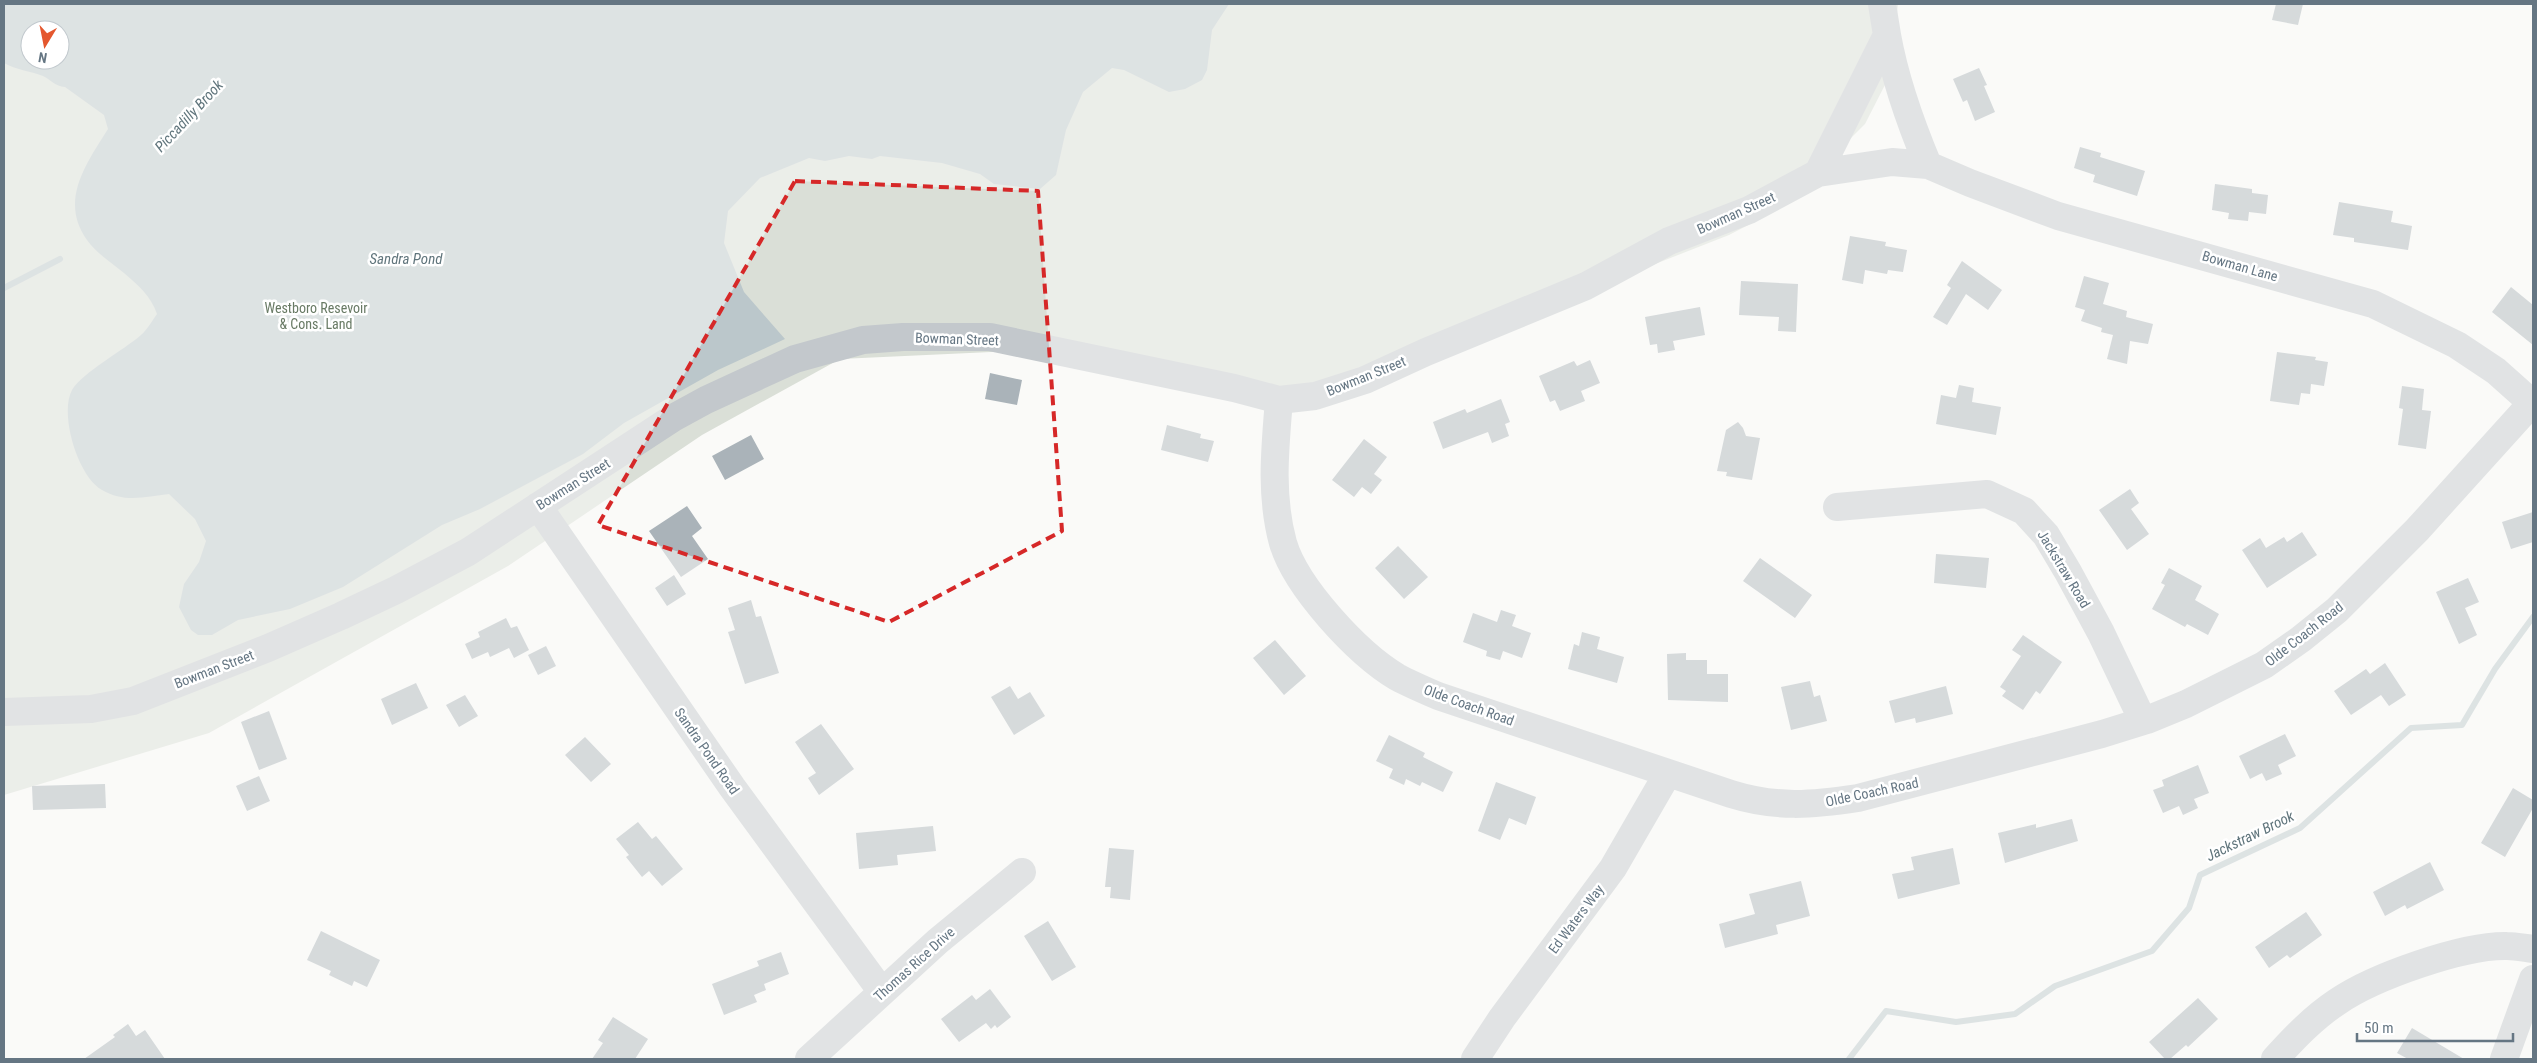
<svg xmlns="http://www.w3.org/2000/svg" width="2537" height="1063" font-family="'Roboto Condensed',sans-serif">
	<style>
		.green { fill: #dadfd7; fill-rule: evenodd }
		.water { fill: #bbc7cb; fill-rule: evenodd }
		.lines { fill: none; stroke-linecap: round; stroke-linejoin: round }
		.stream { stroke: #bbc7cb; stroke-width: 6 }
		.building { fill: #aab3b9 }
		.minor { stroke: #c3c8cc; stroke-width: 28 }
		.marked { fill: none; stroke: #d62828; stroke-width: 4; stroke-dasharray: 10 6; stroke-linejoin: round }
		.labels { text-anchor: middle; stroke-width: 5; stroke-linejoin: round; paint-order: stroke }
		.street-label { font-size: 14px; fill: #657683; stroke: #fff }
		.park-label { font-size: 14px; fill: #687a64; stroke: #fff }
		.water-label { font-size: 15px; font-style: italic; fill: #60757c; stroke: #fff }
	</style>
	<rect width="100%" height="100%" fill="#fafaf8"/>
	<path class="green" d="M4 4H1898L1890 75 1865 124 1838 151 1756 221 1729 235 1311 399 1078 348 840 359 702 435 508 566 209 733 4 795ZM30 30H60V60H30Z"/>
	<path class="water" d="M4 4H1229L1212 30 1207 70 1202 80 1185 89 1169 92 1124 70 1112 68 1083 92 1066 130 1056 175 1040 189 994 184 980 174 942 163 880 156 872 159 849 156 825 161 809 158 760 178 728 211 724 243 744 292 785 339 718 370 624 423 583 454 480 509 442 525 343 587 290 609 238 620 212 635H198L191 630 179 607 184 584 199 562 206 541 195 519 169 494C145 497 124 503 102 490 78 477 59 414 72 390 83 372 124 350 141 335 147 330 152 321 157 314 151 296 138 285 124 273 112 263 96 253 87 240 59 201 86 164 108 129L104 115 65 87C55 86 51 80 43 76 30 71 16 70 4 63ZM30 30H60V60H30Z"/>
	<g class="lines">
		<path class="stream" d="M4 288 60 259
			M1849 1059 1886 1011 1956 1022 2015 1014 2055 986 2152 951 2189 908 2200 875 2300 828 2411 728 2462 725 2495 669 2533 617"/>
	</g>
	<path class="building" d="M2276 4H2303L2298 25 2272 20Z
		M1979 68 1987 85 1984 86 1995 112 1975 121 1967 100 1963 102 1953 79Z
		M2080 147 2101 153 2100 157 2145 171 2137 196 2093 182 2095 175 2074 168Z
		M2215 184 2252 189V193L2268 195 2266 214 2249 212 2248 221 2228 219 2229 213 2212 210Z
		M2339 202 2393 211 2391 222 2412 226 2408 250 2354 242V238L2333 235Z
		M1850 236 1886 242 1885 246 1907 250 1903 272 1888 270 1887 274 1865 270 1863 284 1842 280Z
		M1962 261 2002 290 1988 310 1966 294 1947 325 1933 317 1951 288 1947 285Z
		M2084 276 2109 283 2103 304 2127 311 2126 317 2153 324 2148 344 2130 341 2127 364 2107 359 2113 335 2101 332 2102 328 2081 321 2085 310 2075 307Z
		M1741 281 1798 284 1796 332 1778 331 1779 317 1739 315Z
		M2511 287 2533 305V345L2492 312Z
		M1700 307 1705 335 1673 341 1675 350 1658 353 1657 344 1650 345 1645 317Z
		M2277 352 2316 357 2315 360 2328 362 2324 386 2311 384 2310 394 2301 393 2299 405 2270 401Z
		M1590 360 1600 383 1581 391 1585 401 1560 411 1555 400 1550 402 1539 376 1574 361 1577 366Z
		M990 373 1022 380 1017 405 985 399Z
		M1959 385 1974 388 1972 402 2001 407 1996 435 1936 424 1941 395 1956 398Z
		M2402 386 2424 389 2422 410 2431 411 2426 449 2398 445 2403 409 2399 408Z
		M1501 399 1510 422 1505 424 1509 436 1492 443 1488 432 1443 449 1433 422 1465 409 1467 413Z
		M1738 422 1743 428 1746 436 1760 438 1752 480 1726 476 1727 472 1717 471 1726 430Z
		M1167 425 1201 434 1200 438 1214 441 1208 462 1161 450Z
		M751 435 764 459 725 480 712 456Z
		M1364 439 1387 457 1374 474 1382 480 1371 494 1362 487 1354 497 1332 480Z
		M2130 489 2139 503 2131 509 2149 534 2127 550 2099 510Z
		M687 506 702 528 692 536 708 559 681 577 649 531Z
		M2533 512V542L2511 549 2502 522Z
		M2302 532 2317 555 2267 588 2242 550 2260 538 2266 548 2284 537 2287 542Z
		M1398 546 1428 577 1404 599 1375 568Z
		M1936 554 1989 558 1986 588 1934 583Z
		M1760 558 1812 595 1795 618 1743 581Z
		M2169 568 2202 586 2195 600 2219 614 2208 635 2187 624 2185 627 2152 609 2165 585 2161 583Z
		M674 575 686 594 667 606 655 588Z
		M2468 578 2479 602 2465 608 2477 635 2459 644 2436 592Z
		M751 600 756 617 761 616 779 673 745 684 728 632 735 630 728 608Z
		M1501 610 1516 615 1512 626 1531 633 1522 658 1503 651 1500 660 1486 656 1487 651 1463 642 1473 613 1497 622Z
		M506 618 511 628 517 626 529 650 514 658 509 648 490 657 488 652 472 659 465 644 480 637 478 632Z
		M1582 632 1600 637 1597 649 1624 657 1617 683 1568 669 1574 644 1579 646Z
		M2023 635 2062 662 2040 694 2036 691 2023 710 2002 696 2006 691 2000 687 2021 656 2012 650Z
		M1275 640 1306 676 1284 695 1253 658Z
		M546 646 556 666 538 675 528 655Z
		M1686 653V660H1707V674H1728V702L1668 700 1667 654Z
		M2385 663 2406 695 2389 706 2381 695 2351 715 2334 691 2366 669 2370 674Z
		M1810 681 1814 697 1820 695 1827 721 1791 730 1781 687Z
		M416 683 428 708 392 725 381 699Z
		M1010 686 1018 699 1030 692 1045 716 1014 735 991 697Z
		M1946 686 1953 714 1916 723 1915 718 1895 723 1889 701Z
		M465 695 478 716 459 727 446 705Z
		M269 711 287 759 259 770 241 722Z
		M821 724 854 769 819 795 808 778 816 773 795 742Z
		M2285 734 2296 756 2278 765 2282 774 2266 781 2262 773 2250 779 2239 756Z
		M1389 735 1425 753 1423 757 1453 772 1443 792 1422 782 1420 786 1406 779 1404 785 1389 778 1393 769 1376 761Z
		M585 737 611 764 591 782 565 755Z
		M2198 765 2209 793 2194 799 2198 808 2183 815 2179 806 2163 813 2153 790 2164 786 2162 780Z
		M259 776 270 801 247 811 236 786Z
		M1496 782 1536 797 1526 825 1509 818 1500 840 1478 831Z
		M105 784 106 808 33 810 32 786Z
		M2513 788 2533 800V808L2505 857 2481 843Z
		M2072 819 2078 841 2005 863 1998 833 2036 824V828Z
		M638 822 652 839 656 836 683 869 662 886 649 871 642 877 626 857 629 855 616 839Z
		M933 826 936 851 897 855 898 865 859 869 856 833Z
		M1109 848 1134 850 1130 900 1110 898 1111 887H1105Z
		M1953 848 1960 884 1898 899 1892 874 1914 870 1911 857Z
		M2430 862 2444 890 2407 909 2405 905 2385 916 2373 892Z
		M1801 881 1810 916 1776 925 1778 934 1725 948 1719 924 1755 914 1749 894Z
		M2306 912 2322 935 2290 958 2287 955 2269 968 2255 947Z
		M1048 921 1076 967 1052 981 1024 936Z
		M321 931 380 960 367 987 354 981 352 986 329 975 331 971 307 960Z
		M781 952 789 974 764 984 766 990 754 995 757 1002 724 1015 712 984 759 966 757 961Z
		M990 989 1011 1017 997 1028 995 1025 991 1029 986 1023 959 1042 941 1019 972 995 976 1000Z
		M2198 998 2218 1019 2188 1047 2186 1045 2170 1059H2165L2149 1042Z
		M613 1017 648 1039 635 1059H592L603 1043 598 1040Z
		M128 1024 136 1036 145 1030 165 1059H84L115 1037 113 1035Z
		M2412 1028 2464 1059H2408L2397 1053Z"/>
	<g class="lines">
		<path class="minor" d="M1887 35C1895 80 1910 122 1928 165L1970 183 2058 216 2373 304 2457 345 2496 371 2533 404
			M1818 173 1892 162 1928 165
			M1279 400C1275 448 1270 496 1283 543 1296 587 1357 653 1397 677 1410 684 1424 690 1438 696L1731 794C1776 808 1812 805 1858 798L2102 734 2147 720 2186 704 2264 665 2301 639 2337 610 2417 530 2532 403
			M538 506 732 787 882 992
			M1837 507 1987 494 2024 511 2046 535 2068 572 2101 633 2143 721
			M4 712 91 709 133 701 268 648 341 616 396 590 468 552 673 418 706 400 795 359 863 340 903 337H990L1234 388 1279 400 1315 396 1365 380 1426 352 1586 286 1669 241 1749 210 1818 173 1887 35 1882 4
			M809 1059 938 941 1022 872
			M1475 1059 1502 1018 1613 868 1668 773
			M2275 1059C2294 1038 2313 1018 2337 1002 2373 977 2463 945 2507 946 2515 946 2525 948 2533 949
			M2504 1059 2533 979"/>
	</g>
	<path d="M0 0H2537V1063H0ZM795 181 1038 191 1062 531 889 622 598 525Z" fill="#fafaf8" fill-opacity=".55" fill-rule="evenodd"/>
	<path class="marked" d="M795 181 1038 191 1062 531 889 622 598 525Z"/>
	<g class="labels">
		<g class="street-label">
			<text transform="translate(1736 213) rotate(-24)" y="5">Bowman Street</text>
			<text transform="translate(2240 266) rotate(16)" y="5">Bowman Lane</text>
			<text transform="translate(957 339) rotate(2)" y="5">Bowman Street</text>
			<text transform="translate(1366 376) rotate(-22)" y="5">Bowman Street</text>
			<text transform="translate(573 484) rotate(-32)" y="5">Bowman Street</text>
			<text transform="translate(2064 569) rotate(59)" y="5">Jackstraw Road</text>
			<text transform="translate(2304 634) rotate(-38)" y="5">Olde Coach Road</text>
			<text transform="translate(214 669) rotate(-21)" y="5">Bowman Street</text>
			<text transform="translate(1469 705) rotate(20)" y="5">Olde Coach Road</text>
			<text transform="translate(707 751) rotate(55)" y="5">Sandra Pond Road</text>
			<text transform="translate(1872 792) rotate(-12)" y="5">Olde Coach Road</text>
			<text transform="translate(1576 919) rotate(-53)" y="5">Ed Waters Way</text>
			<text transform="translate(914 964) rotate(-42)" y="5">Thomas Rice Drive</text>
		</g>
		<g class="park-label">
			<text x="316" y="313">Westboro Resevoir<tspan x="316" dy="16">&amp; Cons. Land</tspan></text>
		</g>
		<g class="water-label">
			<text transform="translate(189 116) rotate(-47)" y="5">Piccadilly Brook</text>
			<text x="406" y="264">Sandra Pond</text>
			<text transform="translate(2250 836) rotate(-26)" y="5">Jackstraw Brook</text>
		</g>
	</g>
	<rect width="2537" height="1063" fill="none" stroke="#657683" stroke-width="10"/>
	<g transform="translate(45 45) rotate(190)"><circle r="24" fill="#ffffff" stroke="#c1c8cd"/>
	<path d="M0-4L9 19L0 12L-9 19Z" fill="#e4572e"/>
	<text y="-8" font-size="14" font-weight="bold" text-anchor="middle" fill="#657683">N</text>
	</g>
	<path d="M2357 1033v8h156v-8" fill="none" stroke="#657683" stroke-width="2.5"/>
	<text x="2364" y="1033" font-size="15" fill="#657683" stroke="#ffffff" stroke-width="4" paint-order="stroke">50 m</text>
</svg>
